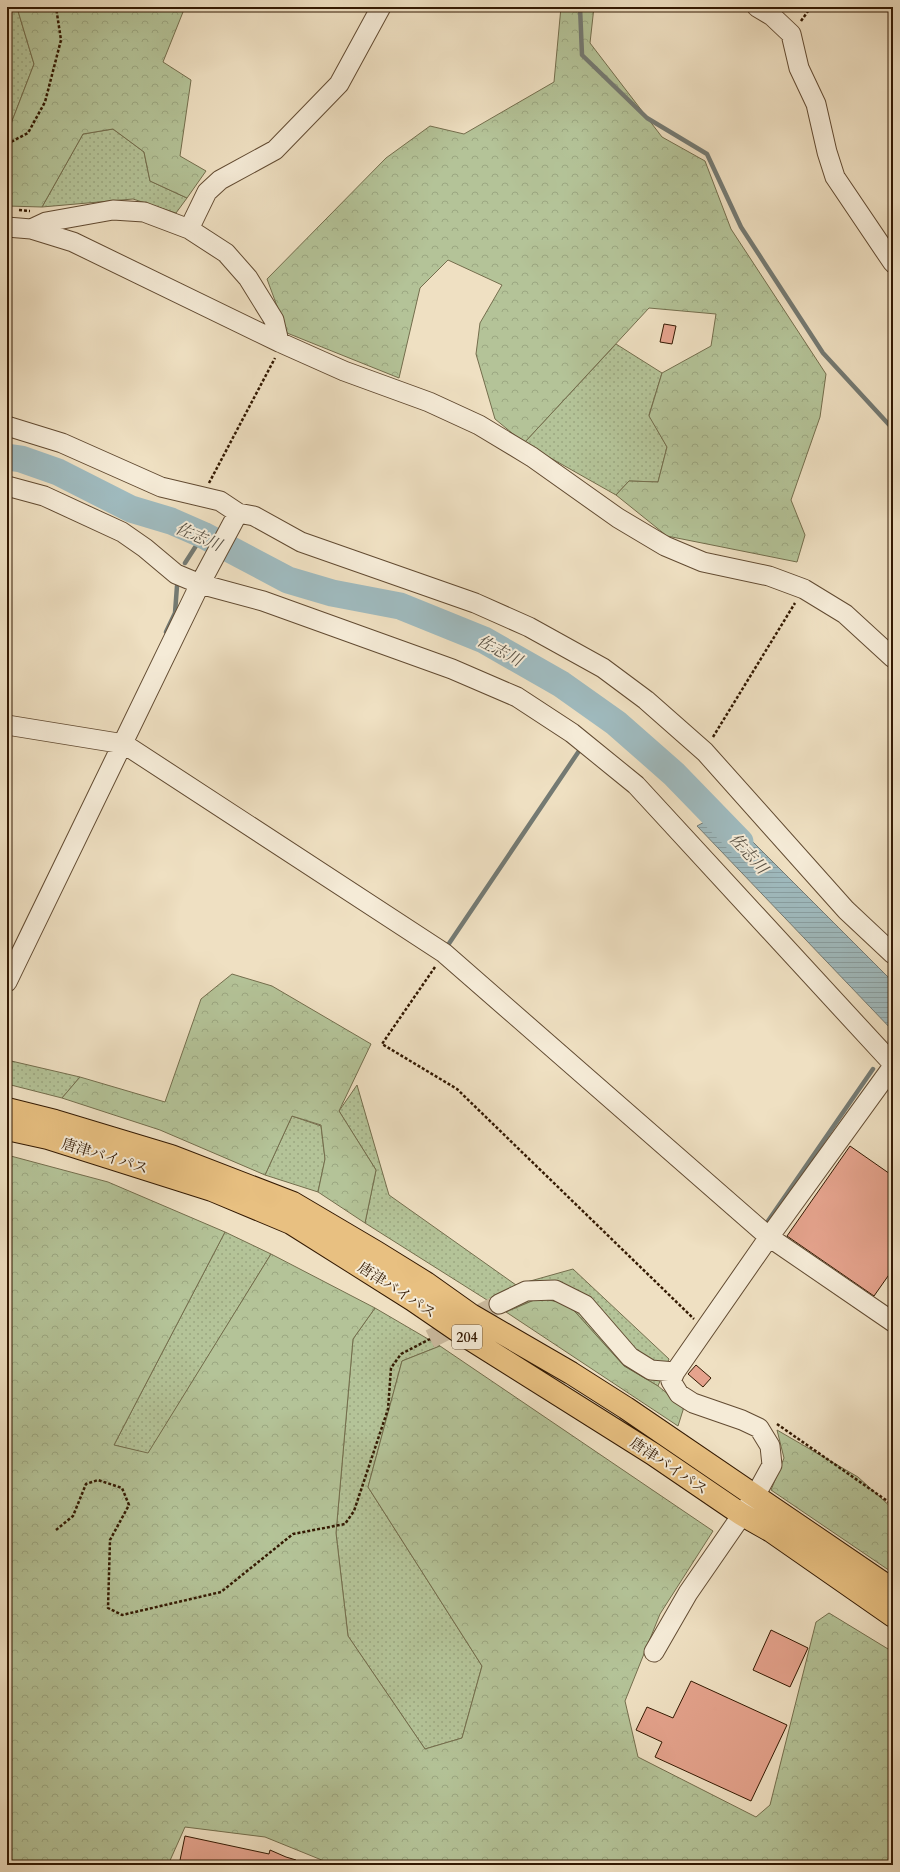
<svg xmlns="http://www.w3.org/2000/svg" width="900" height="1872" font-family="Cardo,'Noto Serif JP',serif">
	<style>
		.grass { fill: url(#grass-dots); stroke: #746e4d }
		.forest { fill: url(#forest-crowns); stroke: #746e4d }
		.water { fill: url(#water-rules); stroke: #747a73 }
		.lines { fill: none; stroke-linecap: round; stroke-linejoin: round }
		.stream { stroke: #747a73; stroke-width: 4.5 }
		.river { stroke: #9fbabe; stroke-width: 27 }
		.building { fill: #e5a38d; stroke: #331902 }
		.minor-tunnel { stroke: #c9b89c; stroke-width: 19; stroke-dasharray: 19 10; stroke-linecap: butt }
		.minor-casing { stroke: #624b32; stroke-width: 21 }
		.highway-casing { stroke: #331902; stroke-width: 24 }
		.path { stroke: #331902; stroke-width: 2.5; stroke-dasharray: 3 2; stroke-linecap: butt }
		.minor { stroke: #f5ebd7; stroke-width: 19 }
		.highway { stroke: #e8c081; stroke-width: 22 }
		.labels { text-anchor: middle; stroke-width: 4; stroke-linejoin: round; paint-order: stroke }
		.shield { fill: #f5ebd7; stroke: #6d5842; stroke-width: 1 }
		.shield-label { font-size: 14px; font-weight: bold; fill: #331902 }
		.street-label { font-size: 15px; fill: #331902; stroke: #f5ebd7 }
		.water-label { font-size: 16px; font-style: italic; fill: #595144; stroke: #f5ebd7 }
	</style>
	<defs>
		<pattern id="grass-dots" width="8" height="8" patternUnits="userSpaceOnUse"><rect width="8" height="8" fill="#b4c398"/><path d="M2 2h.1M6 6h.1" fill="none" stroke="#9ba781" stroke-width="1.8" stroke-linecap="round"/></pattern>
		<pattern id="forest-crowns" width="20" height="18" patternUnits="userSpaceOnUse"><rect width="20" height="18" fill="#b4c398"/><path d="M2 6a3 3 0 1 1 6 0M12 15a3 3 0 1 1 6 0" fill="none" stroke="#9ba781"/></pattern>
		<pattern id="water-rules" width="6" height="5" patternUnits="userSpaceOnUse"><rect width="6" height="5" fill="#9fbabe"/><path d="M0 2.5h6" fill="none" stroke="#899fa2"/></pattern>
	</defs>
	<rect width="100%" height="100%" fill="#efe0c2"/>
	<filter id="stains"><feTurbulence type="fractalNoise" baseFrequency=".005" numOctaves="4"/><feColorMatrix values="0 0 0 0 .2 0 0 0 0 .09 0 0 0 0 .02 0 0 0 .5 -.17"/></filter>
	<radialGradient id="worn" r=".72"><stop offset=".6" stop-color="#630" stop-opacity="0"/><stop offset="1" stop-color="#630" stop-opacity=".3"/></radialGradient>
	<path class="grass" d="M7 7H12L18 11 34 64 7 134Z
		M113 129 144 152 150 181 187 198 176 213 133 199 42 207 83 134Z
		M616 344 662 373 649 415 667 447 658 482 629 481 616 495 524 443Z
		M7 1060 80 1077 62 1098 7 1084Z
		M357 1085 389 1195 516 1285 573 1269 669 1359 658 1386 624 1366 568 1304 539 1298 506 1312 365 1223 376 1170 339 1111Z
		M292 1116 321 1126 325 1159 318 1192 265 1175Z
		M225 1232 271 1254 148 1454 114 1445Z
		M375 1308 440 1346 402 1361 368 1487 482 1666 462 1738 425 1749 348 1636 336 1533 353 1339Z"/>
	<path class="forest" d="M12 7H185L163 62 191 80 180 156 206 171 187 198 150 181 144 152 113 129 83 134 42 207 7 206V134L34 64 18 11Z
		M561 7H594L590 43 662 137 705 161 731 229 826 374 820 417 791 500 805 535 797 562 667 536 616 495 629 481 658 482 667 447 649 416 662 373 711 346 716 314 649 308 524 443 495 419 476 354 480 323 502 285 448 260 420 288 399 378 287 333 267 279 386 158 430 126 464 134 554 82Z
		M232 974 272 986 371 1044 339 1111 376 1170 365 1223 318 1192 325 1159 321 1125 292 1116 265 1175 160 1130 62 1098 80 1077 165 1102 201 999Z
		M7 1155 108 1182 225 1232 114 1445 148 1453 271 1254 375 1308 353 1339 336 1533 348 1636 425 1749 462 1738 482 1666 368 1487 402 1361 440 1346 713 1531 660 1614 625 1701 638 1757 756 1817 770 1805 816 1622 829 1613 893 1652V1865H334L265 1837 185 1827 168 1865H7Z
		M539 1298 568 1304 624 1366 658 1386 684 1407 678 1426 506 1312Z
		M777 1430 858 1477 893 1509V1573L771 1490 784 1458Z"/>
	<path class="water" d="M723 812 893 982V1031L697 826Z"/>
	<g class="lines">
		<path class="stream" d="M580 7 582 55 647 118 707 154 741 227 823 353 893 429
			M185 563 203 535
			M166 632 175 613 177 586
			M448 945 579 751
			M890 1041 893 1037
			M768 1221 873 1069"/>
		<path class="river" d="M7 457 21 459 58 472 131 509 171 521 203 535 288 580 332 593 400 606 484 640 561 684 616 723 674 774 740 842"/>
	</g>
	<path class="building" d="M664 324 676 326 672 344 660 342Z
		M850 1146 893 1176V1269L874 1296 787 1236Z
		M696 1365 711 1378 703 1387 688 1374Z
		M771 1630 808 1648 790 1687 753 1670Z
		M691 1681 787 1725 751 1801 655 1757 662 1742 636 1730 647 1707 673 1718Z
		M185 1836 269 1854 270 1850 286 1857 296 1860V1862L301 1865H179Z"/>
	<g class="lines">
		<path class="minor-tunnel" d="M430 1339 499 1304"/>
		<defs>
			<path id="minor" d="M757 7 772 16 791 34 799 68 816 104 827 152 835 177 893 263
				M7 227 31 229 73 242 279 342 344 371 429 402 479 425 532 457 618 518 665 546 703 562 769 576 804 589 845 614 893 658
				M31 229 46 222 113 210 144 212 189 229 226 253 248 278 274 320 279 342
				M189 229 207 192 220 180 275 150 339 84 381 7
				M7 426 62 443 161 487 220 501 238 513
				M7 486 44 496 122 532 145 548 176 574 200 584 263 601 452 669 517 697 572 733 636 785 893 1064
				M7 725 124 744 444 953 769 1237 893 1322
				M7 982 200 584 238 513 254 516 301 542 475 603 529 627 603 668 646 700 705 752 846 910 893 954
				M499 1304 526 1291 555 1290 585 1305 630 1357 651 1370 675 1372
				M654 1652 688 1593 755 1496 772 1465 770 1446 759 1428 742 1420 693 1403 679 1394 671 1381 675 1372 769 1237 893 1066"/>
			<path id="highway" d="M7 1109 55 1121 171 1156 293 1203 376 1252 426 1283 471 1315 571 1373 626 1408 893 1590
				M7 1129 48 1138 212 1190 291 1223 413 1300 467 1337 653 1454 741 1514 771 1531 893 1616"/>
		</defs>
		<use href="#minor" class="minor-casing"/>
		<use href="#highway" class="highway-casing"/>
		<path class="path" d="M801 21 811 7
			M7 144 28 133 45 102 61 40 56 7
			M19 210 30 211
			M209 483 275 358
			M713 737 795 603
			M435 967 382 1044 457 1089 694 1319
			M777 1424 893 1505
			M56 1530 73 1516 86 1484 98 1480 122 1488 129 1505 110 1540 108 1608 122 1615 221 1592 293 1534 345 1524 354 1511 388 1409 391 1368 401 1354 430 1339"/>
		<use href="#minor" class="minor"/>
		<use href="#highway" class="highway"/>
	</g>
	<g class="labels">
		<rect class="shield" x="452" y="1325" width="30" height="24" rx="3"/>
		<g class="shield-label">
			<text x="467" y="1342">204</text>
		</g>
		<g class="street-label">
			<text transform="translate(105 1156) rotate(17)" y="5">唐津バイパス</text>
			<text transform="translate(397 1290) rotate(33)" y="5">唐津バイパス</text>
			<text transform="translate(669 1466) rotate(34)" y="5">唐津バイパス</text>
		</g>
		<g class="water-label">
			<text transform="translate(199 536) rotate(23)" y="6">佐志川</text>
			<text transform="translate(500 650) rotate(28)" y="6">佐志川</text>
			<text transform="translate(749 853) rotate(48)" y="6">佐志川</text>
		</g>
	</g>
	<rect width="900" height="1872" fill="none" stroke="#efe0c2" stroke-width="24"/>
	<rect x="8" y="8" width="884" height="1856" fill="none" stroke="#331902" stroke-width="2"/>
	<rect x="12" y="12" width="876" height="1848" fill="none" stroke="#331902"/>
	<rect width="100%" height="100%" filter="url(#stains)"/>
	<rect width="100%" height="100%" fill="url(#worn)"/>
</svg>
